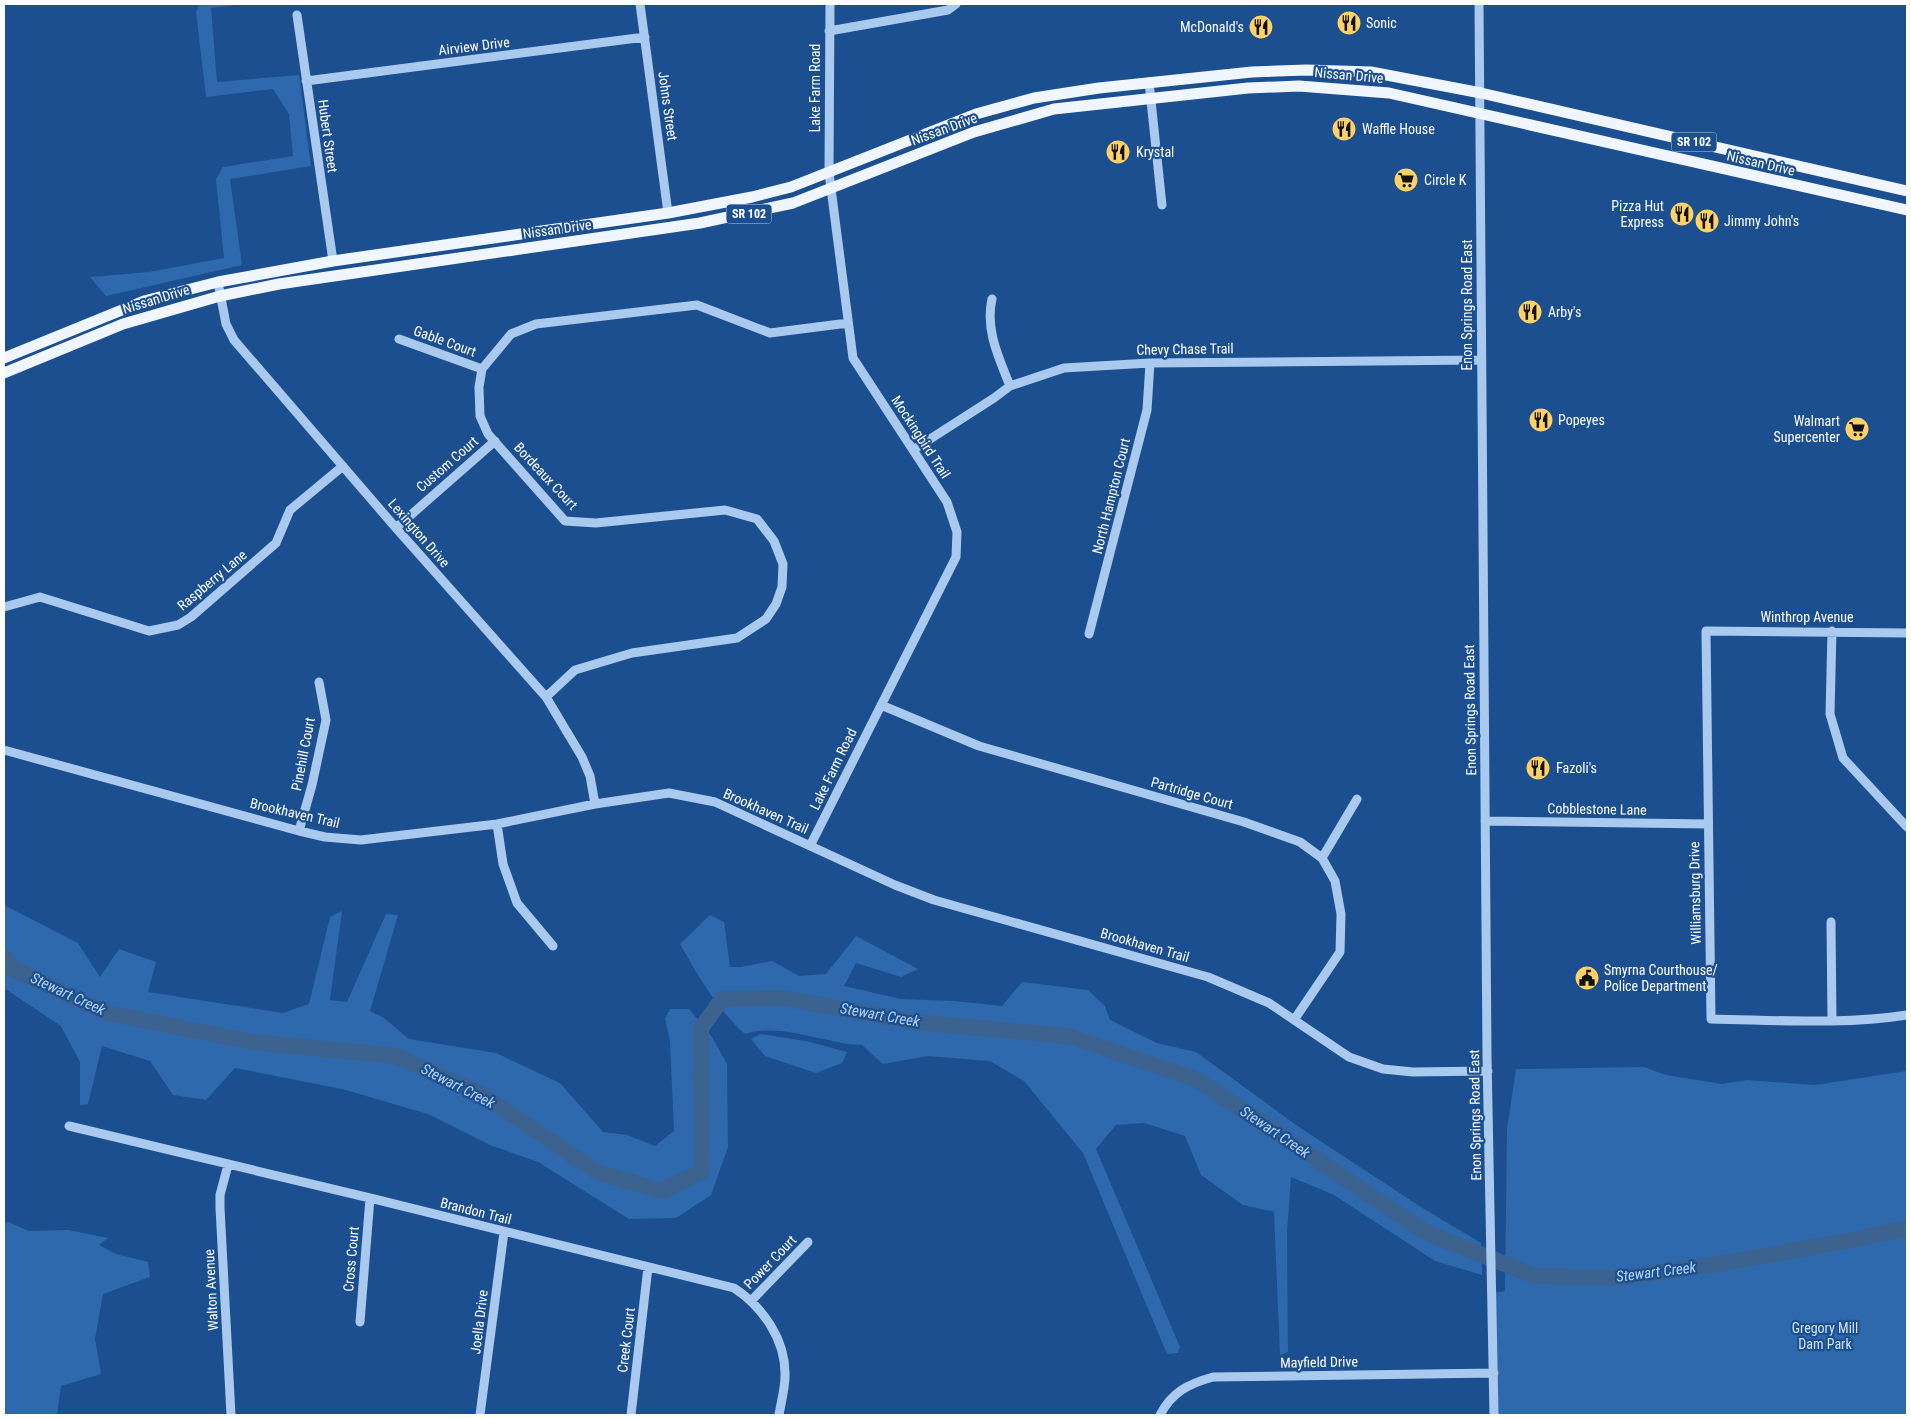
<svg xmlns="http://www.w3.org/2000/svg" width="1911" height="1419" font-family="'Roboto Condensed',sans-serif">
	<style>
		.green { fill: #2e69ad }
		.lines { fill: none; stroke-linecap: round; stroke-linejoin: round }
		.river { stroke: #3c6290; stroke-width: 16 }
		.minor { stroke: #a9c9ee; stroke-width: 9 }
		.major { stroke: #f0f6ff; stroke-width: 11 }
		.labels { text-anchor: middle; stroke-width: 4.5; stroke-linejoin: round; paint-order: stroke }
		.shield { fill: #1b4f8f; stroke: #bbcadd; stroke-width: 1 }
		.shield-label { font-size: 12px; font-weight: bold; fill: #fff }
		.poi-label { font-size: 14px; fill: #fff; stroke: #1b4f8f; text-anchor: start }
		.street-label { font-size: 14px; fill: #fff; stroke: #1b4f8f }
		.park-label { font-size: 14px; fill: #cfe3fa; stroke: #1b4f8f }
		.water-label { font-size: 15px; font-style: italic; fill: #b5d3f5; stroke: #1b4f8f }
	</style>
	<rect width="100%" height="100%" fill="#1b4f8f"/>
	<path class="green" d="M199 4H245L211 8 217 82 299 75 311 166 230 179 242 265 106 296 90 277 149 272 224 258 216 179 223 167 293 156 289 114 273 89 206 97 196 12Z
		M4 905 78 943 100 977 119 949 156 962 148 992 283 1013 309 1004 330 917 342 911 330 1000 347 1002 386 914 398 915 370 1011 384 1018 409 1039 496 1053 560 1083 603 1132 627 1135 655 1146 674 1131 670 1041 665 1018 670 1009H689L712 1037 727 1064 728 1147 711 1195 676 1218 629 1219 538 1162 490 1145 428 1114 342 1089 235 1068 206 1100 173 1095 150 1061 102 1046 88 1104 80 1105V1062L61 1026 4 988Z
		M710 915 724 922 730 967H741L772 961 799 976 826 974 856 936 918 969 901 977 856 963 844 986 901 999 954 1001 1002 1006 1022 982 1088 990 1105 1006 1110 1020 1157 1043 1196 1052 1299 1127 1421 1207 1481 1243 1482 1275 1435 1261 1334 1195 1291 1177 1287 1233 1288 1352 1280 1355 1274 1212 1243 1205 1201 1175 1185 1136 1144 1123 1116 1125 1096 1149 1180 1347 1178 1353 1167 1354 1083 1153 1024 1081 990 1061 928 1056 883 1064 862 1045C824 1044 783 1022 745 1034 716 1008 699 977 680 944Z
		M760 1034 806 1041 847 1052 842 1063 816 1073 765 1056 751 1039Z
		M1644 1067 1666 1075 1722 1084 1747 1080 1815 1085 1907 1071V1415H1494L1493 1293 1505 1291 1507 1129 1516 1069Z
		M8 1222 29 1231 68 1230 108 1238 99 1245 116 1254 148 1262 150 1277 103 1294 95 1339 101 1374 61 1386 57 1415H4V1223Z"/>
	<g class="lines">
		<path class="river" d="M4 958 15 970 107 1013 253 1042 396 1056 481 1094 597 1172 662 1191 702 1171 701 1028 722 999 783 998 914 1022 1068 1036 1196 1079 1427 1233 1535 1276 1618 1278 1725 1263 1862 1238 1907 1228"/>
		<path class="minor" d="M640 4 668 213
			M1479 4 1487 1057 1494 1415
			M297 15 333 261
			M829 31 948 10 956 4
			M306 81 645 37
			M1149 82 1162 205
			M218 282 226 324 234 340 396 528 546 697 582 757 590 776 595 804
			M992 299C985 330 999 358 1010 386
			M399 339 482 369
			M913 450 994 398 1010 386 1064 368 1150 363 1480 360
			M396 528 495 441
			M4 607 40 597 149 631 178 625 191 617 276 543 290 510 343 466
			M1832 631 1830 714 1843 758 1907 827
			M1907 633 1706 631 1711 1019C1776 1020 1843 1025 1907 1015
			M1089 634 1147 410 1150 363
			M546 697 575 670 632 653 737 638 766 619 776 604 782 587 783 564 774 541 757 519 725 510 596 523 565 521 488 434 480 416 479 387 482 369 511 334 536 324 697 305 770 333 848 323
			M881 705 979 746 1244 822 1300 842 1322 858 1335 881 1341 914 1340 952 1294 1020
			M4 750 299 831 325 837 361 840 497 824 595 804 669 793 715 802 895 885 934 900 1208 977 1269 1003 1349 1057 1383 1069 1413 1072 1488 1071
			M1485 821 1708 824
			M497 824 503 864 517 903 553 946
			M299 831 312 785 326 720 319 682
			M810 846 956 557 957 532 947 502 853 358 829 173 830 4
			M1322 858 1357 799
			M1831 922 1832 1021
			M69 1126 370 1198 734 1288C763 1307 786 1340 785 1376 785 1389 781 1402 779 1415
			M228 1165 220 1195V1208L231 1415
			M751 1301 808 1242
			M360 1322 370 1198
			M480 1415 504 1232
			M631 1415 648 1267
			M1160 1415C1172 1392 1188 1384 1213 1377L1494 1373"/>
		<path class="major" d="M4 358 144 301 218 282 333 261 668 213 752 197 791 187 976 114 1034 98 1099 88 1252 72 1306 70 1371 72 1481 93 1907 191
			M4 373 123 324 220 296 279 284 700 223 793 203 974 132 1054 109 1248 88 1299 86 1389 93 1907 210"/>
	</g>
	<defs>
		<symbol id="restaurant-disc" viewBox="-11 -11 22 22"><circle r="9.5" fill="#ffd166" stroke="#1b4f8f"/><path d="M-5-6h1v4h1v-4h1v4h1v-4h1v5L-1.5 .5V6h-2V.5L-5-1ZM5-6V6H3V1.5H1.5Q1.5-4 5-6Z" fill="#111"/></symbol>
		<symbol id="supermarket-disc" viewBox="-11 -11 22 22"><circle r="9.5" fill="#ffd166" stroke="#1b4f8f"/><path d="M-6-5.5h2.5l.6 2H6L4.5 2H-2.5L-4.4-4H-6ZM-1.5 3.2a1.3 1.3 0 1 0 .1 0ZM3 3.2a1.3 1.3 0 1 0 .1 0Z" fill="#111"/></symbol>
		<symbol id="civic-disc" viewBox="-11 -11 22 22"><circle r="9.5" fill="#ffd166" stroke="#1b4f8f"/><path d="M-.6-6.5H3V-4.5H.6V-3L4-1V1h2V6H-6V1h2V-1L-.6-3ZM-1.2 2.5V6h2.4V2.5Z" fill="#111"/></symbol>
	</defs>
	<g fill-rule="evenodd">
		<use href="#restaurant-disc" x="1335" y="9" width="28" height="28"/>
		<use href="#restaurant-disc" x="1247" y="13" width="28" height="28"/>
		<use href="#restaurant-disc" x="1330" y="115" width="28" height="28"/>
		<use href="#restaurant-disc" x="1104" y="138" width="28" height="28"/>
		<use href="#supermarket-disc" x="1392" y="166" width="28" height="28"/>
		<use href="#restaurant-disc" x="1668" y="200" width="28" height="28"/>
		<use href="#restaurant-disc" x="1693" y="207" width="28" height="28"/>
		<use href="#restaurant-disc" x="1516" y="298" width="28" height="28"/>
		<use href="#restaurant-disc" x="1527" y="406" width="28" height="28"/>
		<use href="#supermarket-disc" x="1843" y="415" width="28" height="28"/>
		<use href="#restaurant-disc" x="1524" y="754" width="28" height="28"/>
		<use href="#civic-disc" x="1573" y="964" width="28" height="28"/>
	</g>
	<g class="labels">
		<g class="shield">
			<rect x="1671.5" y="132.5" width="45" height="19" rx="4"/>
			<rect x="726.5" y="204.5" width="45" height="19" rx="4"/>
		</g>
		<g class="shield-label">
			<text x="1694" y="146">SR 102</text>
			<text x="749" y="218">SR 102</text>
		</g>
		<g class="poi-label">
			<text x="1366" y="28">Sonic</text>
			<text x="1244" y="32" text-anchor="end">McDonald's</text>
			<text x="1362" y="134">Waffle House</text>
			<text x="1136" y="157">Krystal</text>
			<text x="1424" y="185">Circle K</text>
			<text x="1664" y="211" text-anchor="end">Pizza Hut<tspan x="1664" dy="16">Express</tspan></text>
			<text x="1724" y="226">Jimmy John's</text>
			<text x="1548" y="317">Arby's</text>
			<text x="1558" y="425">Popeyes</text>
			<text x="1840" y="426" text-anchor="end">Walmart<tspan x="1840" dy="16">Supercenter</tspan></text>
			<text x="1556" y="773">Fazoli's</text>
			<text x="1604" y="975">Smyrna Courthouse/<tspan x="1604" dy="16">Police Department</tspan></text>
		</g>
		<g class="street-label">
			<text transform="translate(474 46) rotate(-7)" y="5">Airview Drive</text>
			<text transform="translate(1349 75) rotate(5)" y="5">Nissan Drive</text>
			<text transform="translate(815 88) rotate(-90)" y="5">Lake Farm Road</text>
			<text transform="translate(668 106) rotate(82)" y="5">Johns Street</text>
			<text transform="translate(944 129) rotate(-20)" y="5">Nissan Drive</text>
			<text transform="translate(328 136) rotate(82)" y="5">Hubert Street</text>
			<text transform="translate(1761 163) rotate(13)" y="5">Nissan Drive</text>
			<text transform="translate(557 229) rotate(-8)" y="5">Nissan Drive</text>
			<text transform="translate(156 299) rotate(-17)" y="5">Nissan Drive</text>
			<text transform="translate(1467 305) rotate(-90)" y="5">Enon Springs Road East</text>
			<text transform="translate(445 341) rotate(20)" y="5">Gable Court</text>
			<text transform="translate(1185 349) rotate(-1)" y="5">Chevy Chase Trail</text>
			<text transform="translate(921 437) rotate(57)" y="5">Mockingbird Trail</text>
			<text transform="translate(447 464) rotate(-41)" y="5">Custom Court</text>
			<text transform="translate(546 476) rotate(47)" y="5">Bordeaux Court</text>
			<text transform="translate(1111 496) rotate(-76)" y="5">North Hampton Court</text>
			<text transform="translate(419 533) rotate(49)" y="5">Lexington Drive</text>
			<text transform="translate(212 580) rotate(-40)" y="5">Raspberry Lane</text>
			<text x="1807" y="622">Winthrop Avenue</text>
			<text transform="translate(1470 710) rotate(-91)" y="5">Enon Springs Road East</text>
			<text transform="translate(303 754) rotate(-79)" y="5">Pinehill Court</text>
			<text transform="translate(833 769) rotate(-64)" y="5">Lake Farm Road</text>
			<text transform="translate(1192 793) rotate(16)" y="5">Partridge Court</text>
			<text transform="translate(1597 809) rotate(1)" y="5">Cobblestone Lane</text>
			<text transform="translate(766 811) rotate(24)" y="5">Brookhaven Trail</text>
			<text transform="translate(295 813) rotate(13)" y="5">Brookhaven Trail</text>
			<text transform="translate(1695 893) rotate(-91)" y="5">Williamsburg Drive</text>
			<text transform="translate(1145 945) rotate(16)" y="5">Brookhaven Trail</text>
			<text transform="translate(1475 1115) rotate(-91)" y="5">Enon Springs Road East</text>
			<text transform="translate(476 1211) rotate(14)" y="5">Brandon Trail</text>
			<text transform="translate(351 1259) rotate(-85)" y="5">Cross Court</text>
			<text transform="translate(770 1262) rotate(-46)" y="5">Power Court</text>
			<text transform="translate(211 1290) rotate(-93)" y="5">Walton Avenue</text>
			<text transform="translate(479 1322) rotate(-83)" y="5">Joella Drive</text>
			<text transform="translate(626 1340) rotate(-83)" y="5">Creek Court</text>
			<text transform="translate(1319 1362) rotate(-1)" y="5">Mayfield Drive</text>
		</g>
		<g class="park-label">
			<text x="1825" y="1333">Gregory Mill<tspan x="1825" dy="16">Dam Park</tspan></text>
		</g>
		<g class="water-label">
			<text transform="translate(68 994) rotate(25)" y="5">Stewart Creek</text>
			<text transform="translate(880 1015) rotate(10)" y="5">Stewart Creek</text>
			<text transform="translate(458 1086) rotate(27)" y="5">Stewart Creek</text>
			<text transform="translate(1275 1132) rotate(34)" y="5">Stewart Creek</text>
			<text transform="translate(1656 1272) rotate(-7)" y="5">Stewart Creek</text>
		</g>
	</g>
	<rect width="1911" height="1419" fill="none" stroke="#ffffff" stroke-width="10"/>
</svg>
